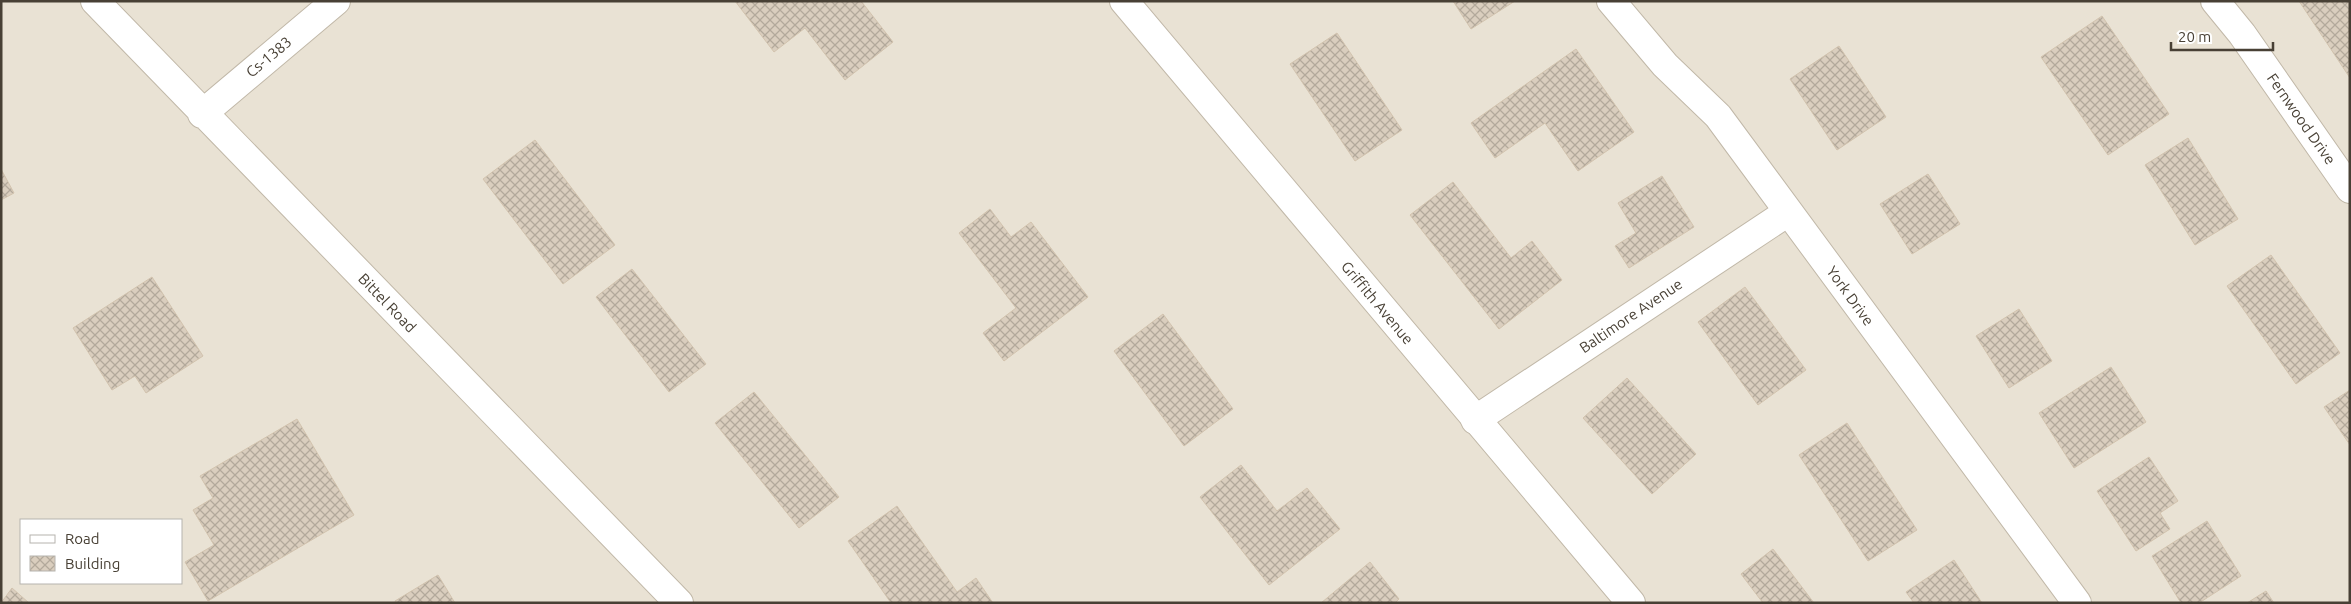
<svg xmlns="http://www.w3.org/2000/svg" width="2351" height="604" font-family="Ubuntu,sans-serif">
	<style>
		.residential { fill: #e9e2d4; fill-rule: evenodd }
		.building { fill: url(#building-cross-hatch); stroke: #d2c3ae }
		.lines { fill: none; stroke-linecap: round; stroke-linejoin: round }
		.minor-casing { stroke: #c1b8a8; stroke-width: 30 }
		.tertiary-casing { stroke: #c1b8a8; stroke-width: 30 }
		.minor { stroke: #fff; stroke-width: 28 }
		.tertiary { stroke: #fff; stroke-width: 28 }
		.labels { text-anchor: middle; stroke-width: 4.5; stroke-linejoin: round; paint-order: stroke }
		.street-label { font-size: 15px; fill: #484035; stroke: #fff }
	</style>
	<defs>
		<pattern id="building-cross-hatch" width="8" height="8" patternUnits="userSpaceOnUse" patternTransform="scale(1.25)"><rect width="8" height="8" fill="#dacebe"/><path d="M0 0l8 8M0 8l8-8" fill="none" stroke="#b3a99b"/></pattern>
	</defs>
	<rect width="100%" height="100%" fill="#f4f0e7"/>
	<path class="residential" d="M1 1H2350V603H1ZM21 520H181V583H21Z"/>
	<path class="building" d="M735 1H861L893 42 845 80 805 28 774 52Z
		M1453 1H1515L1471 29Z
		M2299 1H2350V78Z
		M2102 16 2169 114 2108 155 2041 57Z
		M1337 33 1402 130 1355 161 1290 64Z
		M1839 46 1886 117 1837 150 1790 79Z
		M1576 49 1634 132 1578 171 1545 123 1495 158 1471 123Z
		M2188 138 2238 219 2195 245 2145 165Z
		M535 140 615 245 563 284 483 179Z
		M1 169 14 193 1 200Z
		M1928 174 1960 224 1912 254 1880 204Z
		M1662 176 1694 227 1629 268 1615 246 1636 233 1618 203Z
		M1453 182 1511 258 1532 241 1562 280 1499 329 1410 215Z
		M990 209 1011 237 1031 222 1088 297 1004 361 983 333 1016 308 959 233Z
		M2271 255 2340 353 2296 384 2227 286Z
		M632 269 706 364 669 392 596 297Z
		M152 277 203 356 146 393 135 376 112 390 73 328Z
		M1745 287 1806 370 1758 405 1698 322Z
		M2019 309 2052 361 2009 388 1976 336Z
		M1163 314 1233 409 1184 446 1114 351Z
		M2111 367 2146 422 2074 468 2039 413Z
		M1627 378 1696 454 1652 494 1583 418Z
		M2350 390V445L2324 407Z
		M754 392 839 497 799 528 715 423Z
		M297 419 354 515 208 601 185 562 214 545 193 510 213 498 200 476Z
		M1847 423 1917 530 1868 561 1799 455Z
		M2149 457 2178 501 2160 513 2170 529 2136 551 2097 491Z
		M1241 465 1277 511 1307 488 1340 529 1269 585 1200 497Z
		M897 506 957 592 976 578 993 603H891L848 541Z
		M2207 521 2241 576 2199 603H2181L2152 556Z
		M1773 549 1814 603H1763L1741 574Z
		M1954 560 1982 603H1914L1906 592Z
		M1370 562 1399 599 1395 603H1321Z
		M438 575 455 603H396L395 601Z
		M12 588 29 603H1Z
		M2266 591 2274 603H2247Z"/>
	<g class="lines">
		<defs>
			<path id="minor" d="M95 1 679 603
				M1611 1 1665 65 1718 116 2077 603
				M2215 1 2242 34 2350 189
				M202 114 336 1
				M1475 420 1788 212"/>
			<path id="tertiary" d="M1124 1 1631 603"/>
		</defs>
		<use href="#minor" class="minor-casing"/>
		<use href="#tertiary" class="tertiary-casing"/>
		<use href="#minor" class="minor"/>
		<use href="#tertiary" class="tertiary"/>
	</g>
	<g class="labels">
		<g class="street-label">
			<text transform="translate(269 57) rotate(-40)" y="5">Cs-1383</text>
			<text transform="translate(2301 119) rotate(55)" y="5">Fernwood Drive</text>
			<text transform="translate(1850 296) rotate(54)" y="5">York Drive</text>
			<text transform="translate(387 303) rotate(46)" y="5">Bittel Road</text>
			<text transform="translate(1377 303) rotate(50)" y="5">Griffith Avenue</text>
			<text transform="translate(1631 316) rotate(-34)" y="5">Baltimore Avenue</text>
		</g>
	</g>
	<rect width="2351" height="604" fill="none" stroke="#484035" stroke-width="5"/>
	<rect x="20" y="519" width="162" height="65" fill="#ffffff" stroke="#b6b3ae"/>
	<rect x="30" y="535" width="25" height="8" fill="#ffffff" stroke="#b6b3ae"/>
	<text x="65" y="544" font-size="15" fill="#484035">Road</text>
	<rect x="30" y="556" width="25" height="15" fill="url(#building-cross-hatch)" stroke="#b6b3ae"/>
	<text x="65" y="569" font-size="15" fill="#484035">Building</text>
	<path d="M2171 42v8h102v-8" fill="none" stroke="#484035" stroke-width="2.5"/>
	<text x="2178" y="42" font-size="15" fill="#484035" stroke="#ffffff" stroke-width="4" paint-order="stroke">20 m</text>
</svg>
